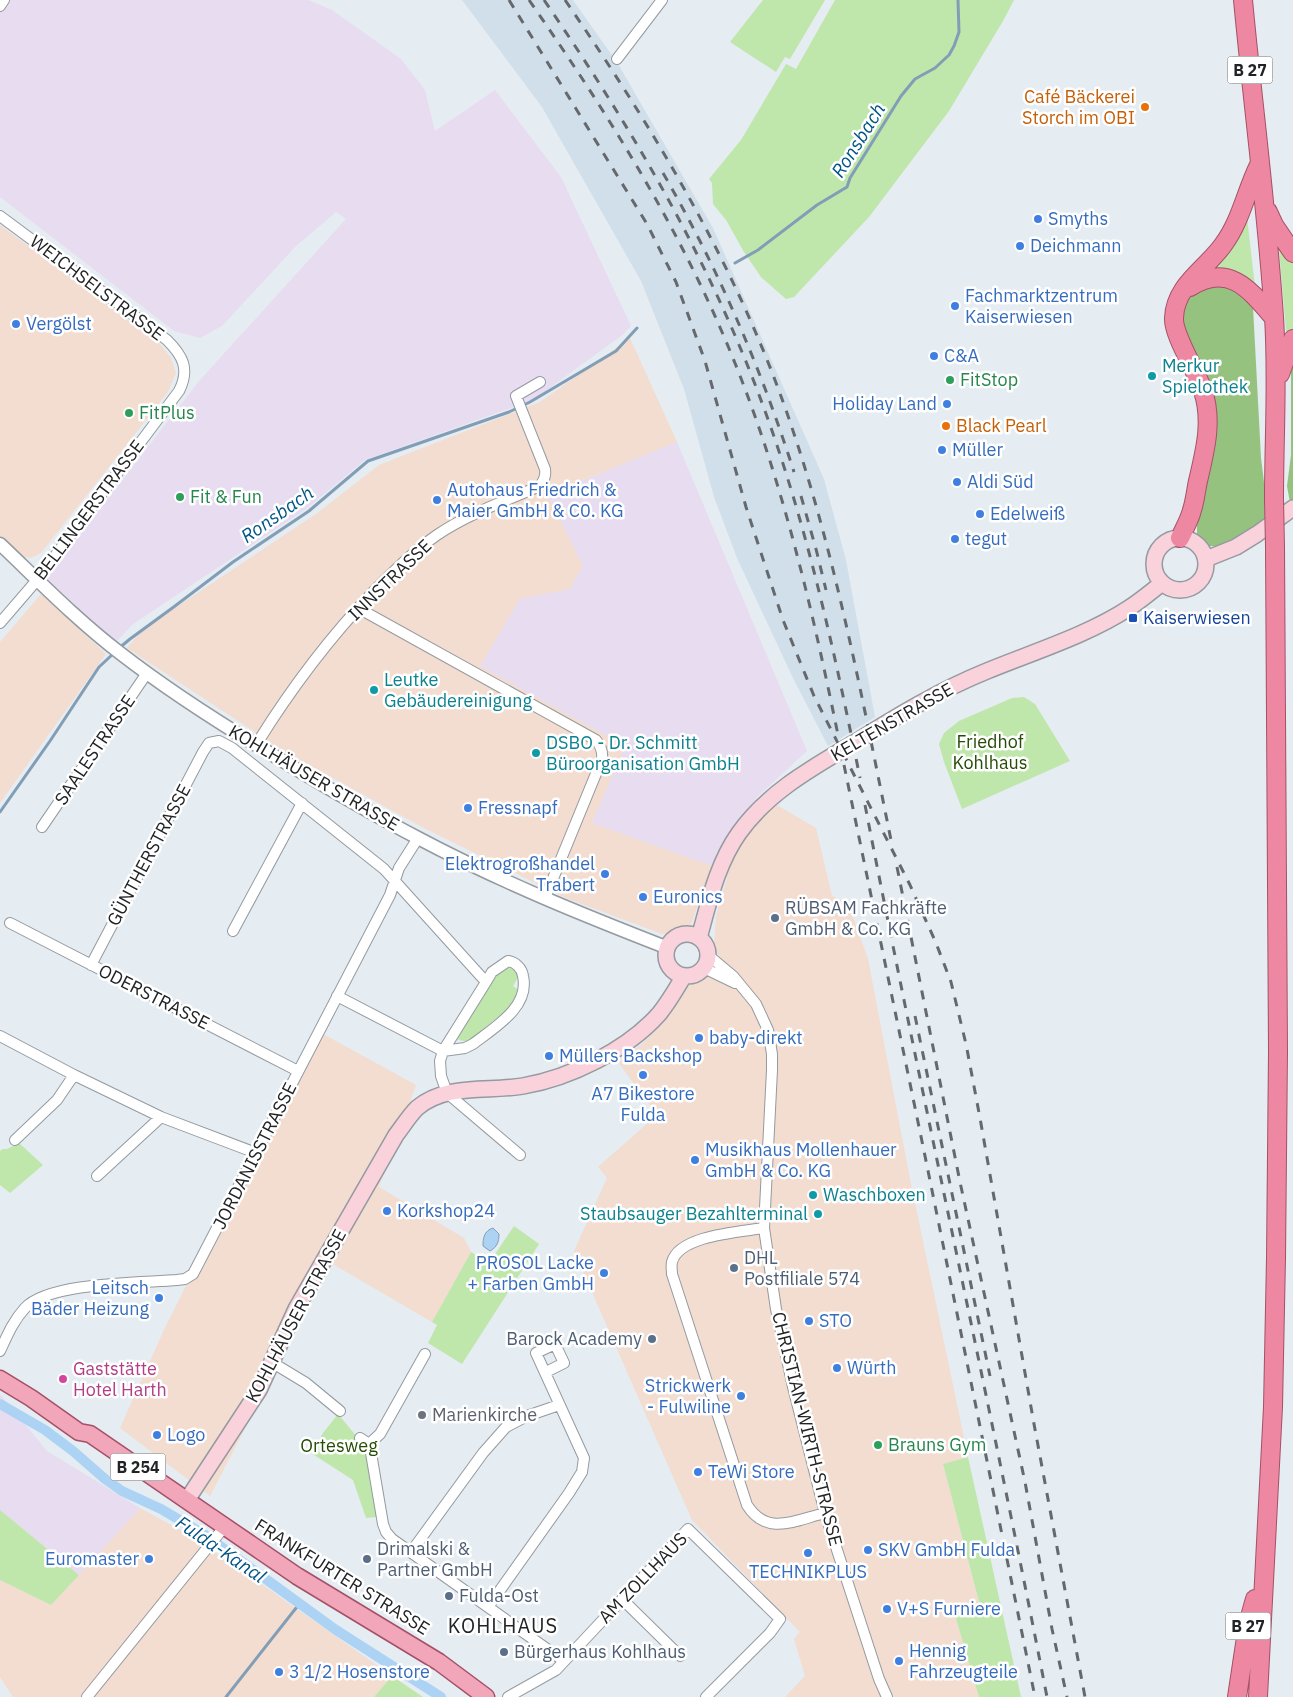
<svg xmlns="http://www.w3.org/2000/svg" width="1293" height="1697" font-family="'IBM Plex Sans',sans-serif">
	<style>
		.commercial { fill: #f3dcd0 }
		.industrial { fill: #e8dcf0 }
		.built { fill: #d1dfea }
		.green { fill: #bfe7ab }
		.forest { fill: #96c280 }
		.water { fill: #acd3f4; stroke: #829eb6 }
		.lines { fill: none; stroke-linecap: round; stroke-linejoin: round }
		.stream { stroke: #829eb6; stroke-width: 3 }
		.canal { stroke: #acd3f4; stroke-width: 10 }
		.minor-casing { stroke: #949a9f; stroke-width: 12 }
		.tertiary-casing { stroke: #949a9f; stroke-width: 15 }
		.secondary-casing { stroke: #949a9f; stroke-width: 18 }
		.primary-casing { stroke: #a45167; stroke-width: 19 }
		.trunk-casing { stroke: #a45167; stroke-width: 20 }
		.minor { stroke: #fff; stroke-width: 10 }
		.tertiary { stroke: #fff; stroke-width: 12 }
		.secondary { stroke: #f9d2dc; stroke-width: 15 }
		.primary { stroke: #f2a6b9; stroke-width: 16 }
		.trunk { stroke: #ee88a2; stroke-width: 18 }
		.rail { stroke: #65686c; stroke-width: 3; stroke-dasharray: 9 9; stroke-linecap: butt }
		.trunk-bridge-casing { stroke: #a45167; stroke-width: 20; stroke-linecap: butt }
		.trunk-bridge { stroke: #ee88a2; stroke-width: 18 }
		.food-dot { fill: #e8710a; stroke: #fff; stroke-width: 2 }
		.shop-dot { fill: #3f7fe0; stroke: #fff; stroke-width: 2 }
		.culture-dot { fill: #0f9aa8; stroke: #fff; stroke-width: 2 }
		.leisure-dot { fill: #2e9e5b; stroke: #fff; stroke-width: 2 }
		.transit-dot { fill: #1a4fb4; stroke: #fff; stroke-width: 2 }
		.service-dot { fill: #5c6f8a; stroke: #fff; stroke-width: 2 }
		.hotel-dot { fill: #d1479c; stroke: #fff; stroke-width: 2 }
		.worship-dot { fill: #6b7280; stroke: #fff; stroke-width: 2 }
		.labels { text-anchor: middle; stroke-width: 5; stroke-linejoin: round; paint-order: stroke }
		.shield { fill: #fff; stroke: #646566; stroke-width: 1 }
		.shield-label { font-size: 16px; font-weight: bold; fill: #212325 }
		.food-label { font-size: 18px; fill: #c56008; stroke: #fff; text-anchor: end }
		.shop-label { font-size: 18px; fill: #366cbe; stroke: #fff; text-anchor: start }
		.street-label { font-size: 18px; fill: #212325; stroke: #fff }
		.culture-label { font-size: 18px; fill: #0d838f; stroke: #fff; text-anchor: start }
		.leisure-label { font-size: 18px; fill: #27864d; stroke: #fff; text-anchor: start }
		.transit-label { font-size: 18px; fill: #164399; stroke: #fff; text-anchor: start }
		.park-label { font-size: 18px; fill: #244c05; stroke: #fff }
		.service-label { font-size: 18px; fill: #4e5e75; stroke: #fff; text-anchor: start }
		.hotel-label { font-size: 18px; fill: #b23c85; stroke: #fff; text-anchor: start }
		.worship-label { font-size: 18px; fill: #5b616d; stroke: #fff; text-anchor: start }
		.water-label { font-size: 19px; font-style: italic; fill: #015586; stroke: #fff }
		.quarter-label { font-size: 20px; letter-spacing: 1px; fill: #212325; stroke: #fff }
	</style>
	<rect width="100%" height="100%" fill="#e5ecf2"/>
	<path class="commercial" d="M0 225 159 343 171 358 176 373 168 392 41 553 31 558 19 556 0 537Z
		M630 338 677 442 548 495 583 566 570 589 520 599 481 666 625 746 592 823 713 866 691 924 681 931 662 934 566 898 422 827 284 751 127 648 142 630 316 514 379 465 540 402Z
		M41 594 106 654 0 803V642Z
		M775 804 816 828 832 896 848 903 868 959 910 1179 968 1457 943 1464 979 1603 954 1613 979 1697H785L805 1676 794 1639 800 1632 692 1520 574 1251 607 1178 598 1167 657 1115 618 1062 642 1044 669 1016 688 987 697 980 706 978 720 958 714 947 716 916 732 860 747 835Z
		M314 1029 416 1085 379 1187 464 1238 471 1252 432 1322 331 1263 210 1496 120 1428 163 1332Z
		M140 1508 191 1536 270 1590 392 1676 374 1697H13L0 1677V1580L51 1605Z"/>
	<path class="industrial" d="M0 0H308L332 10 401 59 425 90 435 131 495 90 561 177 631 326 621 336 533 400 365 460 306 509 133 624 116 642 46 579 199 381 346 219 336 212 296 246 222 326 200 338 174 331 0 197Z
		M677 442 807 751 757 797 717 853 713 866 592 823 625 746 480 666 520 599 570 589 583 566 548 495Z
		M0 1394 47 1451 140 1508 79 1575 0 1510Z"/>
	<path class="built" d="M462 0H573L618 64 713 228 824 479 846 560 875 717 828 746 792 676 737 558 714 497 684 389 641 281 542 107Z"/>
	<path class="green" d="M763 0H825L790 59 785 57 776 72 730 42Z
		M835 0H1014L1003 21 949 111 869 217 794 297 786 299 761 277 744 252 726 220 713 204 712 183 709 179 741 140 786 64 796 69Z
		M1246 208 1255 287 1208 269Z
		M1278 237 1293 263V331L1287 342Z
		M1024 697 1035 704 1070 761 962 809 944 762 939 744 944 733 959 721 1012 698Z
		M507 964 517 971 519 976 513 986 520 991 513 1005 467 1042 456 1039 498 972Z
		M19 1143 43 1165 10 1193 0 1185V1151L3 1149H7Z
		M514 1226 539 1244 462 1364 428 1343 437 1325 432 1322 471 1252 489 1263Z
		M338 1414 367 1449 379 1508 376 1517 366 1518 353 1480 311 1453 323 1433Z
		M968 1457 1021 1697H979L954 1612 979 1602 943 1464Z
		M0 1510 79 1575 51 1605 0 1580Z
		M392 1676 423 1697H374Z"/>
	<path class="forest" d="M1203 285H1236L1253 307 1261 458 1267 506 1266 518C1253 532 1223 553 1203 544L1197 535V525L1210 458 1184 325C1182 305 1186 296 1203 285Z
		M1293 353V500L1290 503 1287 486 1291 455V367Z"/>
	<path class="water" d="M493 1228 499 1234C499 1242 497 1247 490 1251L483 1246C483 1238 484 1231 493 1228Z"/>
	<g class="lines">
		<path class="stream" d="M735 263 758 250 817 205 847 187 850 178 901 96 915 79 935 68 949 55 954 46 959 32 958 0
			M118 649 130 639 175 606 233 562 309 511 368 461 509 412 530 402 616 351 637 328
			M0 812 50 741 99 667 114 653
			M226 1697 300 1603"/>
		<path class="canal" d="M0 1404 45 1430 73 1451 105 1479 122 1491 161 1509 205 1535 336 1630 441 1697"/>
		<defs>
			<path id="minor" d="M0 6 4 0
				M617 59 662 0
				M0 216 167 340C183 356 190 369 179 391L37 580 0 623
				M358 608 596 740C601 746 603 751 602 759L545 898
				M256 745C290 690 329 638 374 591 394 571 414 551 437 535 468 514 505 501 540 486 544 480 546 476 545 469L516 396 540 382
				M42 827 147 673
				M10 923 298 1071
				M233 931 302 803
				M708 955 733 976 756 1004 768 1030 772 1054V1070L764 1228 776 1309 793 1387 825 1513 879 1679 887 1697
				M91 965 203 752 209 743 219 741 232 748 384 869 486 982
				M704 968 735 983
				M337 996 443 1051
				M0 1036 74 1075 161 1117 256 1153
				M443 1051 465 1048 473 1044C495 1027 530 1007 523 976 522 968 515 962 508 961L492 972 486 982 443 1051 440 1061 441 1076 447 1093 520 1155
				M15 1140 57 1100 74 1075
				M97 1176 161 1117
				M764 1228C741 1232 679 1235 672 1262 671 1266 672 1271 672 1274L747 1505C767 1537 796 1520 825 1513
				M0 1351C7 1336 13 1321 25 1308 49 1282 141 1283 177 1280L185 1279 193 1274 390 895 399 868 418 838
				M273 1363 306 1383 340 1411
				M360 1438 369 1444 371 1453 383 1524 386 1532 392 1539 564 1661
				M369 1444 380 1434 425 1354
				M411 1552 483 1453 506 1427 527 1416 559 1405
				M622 1599 680 1656
				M488 1607 569 1493 582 1472 584 1458 536 1353 555 1344 564 1363 546 1372
				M87 1697 225 1526
				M508 1697 556 1670 688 1529 780 1619 770 1633 706 1697"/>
			<path id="tertiary" d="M0 544C39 581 77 620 120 653 173 694 230 730 288 764 331 790 374 815 418 838 499 881 583 915 668 948"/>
			<path id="secondary" d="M1154 564a26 26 0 1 1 52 0a26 26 0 1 1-52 0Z
				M1206 559 1236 547 1257 534 1293 508
				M666 955a21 21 0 1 1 42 0a21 21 0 1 1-42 0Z
				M699 938C709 902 717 864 739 833 768 792 812 768 854 743 897 716 940 690 987 671 1033 652 1088 635 1129 608 1140 601 1151 592 1162 583
				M187 1500 259 1390 296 1309 396 1135C403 1126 409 1116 417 1108 446 1083 489 1092 523 1086 570 1078 627 1050 659 1014 669 1002 676 989 684 976"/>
			<path id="primary" d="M0 1379 31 1398 79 1432 90 1434 297 1576 439 1662 486 1697"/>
			<path id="trunk" d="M1243 0C1253 106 1267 211 1274 317 1278 378 1274 438 1274 499
				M1268 212 1274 225 1293 253
				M1190 287C1229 262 1250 290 1274 318
				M1280 374 1293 339
				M1180 538C1184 529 1190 519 1192 510 1195 501 1196 490 1198 481 1205 451 1213 421 1203 391 1197 371 1173 336 1174 318 1175 285 1206 269 1223 245 1241 221 1246 191 1259 165
				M1237 1697 1248 1624 1255 1599
				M1258 1697 1273 1407 1276 1258 1278 1051 1275 547"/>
		</defs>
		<use href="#minor" class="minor-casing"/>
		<use href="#tertiary" class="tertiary-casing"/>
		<use href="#secondary" class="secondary-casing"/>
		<use href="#primary" class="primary-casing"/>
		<use href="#trunk" class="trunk-casing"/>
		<use href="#minor" class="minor"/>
		<use href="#tertiary" class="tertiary"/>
		<use href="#secondary" class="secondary"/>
		<use href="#primary" class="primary"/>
		<use href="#trunk" class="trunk"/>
		<path class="rail" d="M509 0 647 224 676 282 705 361 746 507 783 620 814 696 910 885 936 943 951 982 966 1044 980 1118 1034 1424 1085 1697
			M529 0C602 105 671 214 722 332 778 461 810 598 838 735
			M544 0C621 112 690 227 742 352 799 488 831 634 860 778
			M565 0C649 122 726 249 778 388 832 534 860 688 891 840
			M663 173C718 268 761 368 794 472
			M801 496 816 549 826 590
			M844 765 924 1151 1035 1697
			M865 805C923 1103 989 1399 1047 1697
			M897 867 960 1182 1025 1482 1052 1629 1067 1697
			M915 1016 990 1376"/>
		<defs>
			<path id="trunk-bridge" d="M1274 499 1275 547"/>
		</defs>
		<use href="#trunk-bridge" class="trunk-bridge-casing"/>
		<use href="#trunk-bridge" class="trunk-bridge"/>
	</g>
	<g class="food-dot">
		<circle cx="1145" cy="107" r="5"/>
		<circle cx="946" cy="426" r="5"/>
	</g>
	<g class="shop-dot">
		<circle cx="1038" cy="219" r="5"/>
		<circle cx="1020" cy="246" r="5"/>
		<circle cx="955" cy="306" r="5"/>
		<circle cx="16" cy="324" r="5"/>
		<circle cx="934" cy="356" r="5"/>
		<circle cx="947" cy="404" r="5"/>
		<circle cx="942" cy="450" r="5"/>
		<circle cx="957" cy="482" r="5"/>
		<circle cx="437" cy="500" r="5"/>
		<circle cx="980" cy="514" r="5"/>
		<circle cx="955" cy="539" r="5"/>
		<circle cx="468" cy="808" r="5"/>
		<circle cx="605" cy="874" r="5"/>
		<circle cx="643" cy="897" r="5"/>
		<circle cx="699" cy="1038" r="5"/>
		<circle cx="549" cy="1056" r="5"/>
		<circle cx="643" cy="1075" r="5"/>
		<circle cx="695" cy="1160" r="5"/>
		<circle cx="387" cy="1211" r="5"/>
		<circle cx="604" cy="1273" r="5"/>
		<circle cx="159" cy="1298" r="5"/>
		<circle cx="809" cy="1321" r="5"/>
		<circle cx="837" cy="1368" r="5"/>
		<circle cx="741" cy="1396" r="5"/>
		<circle cx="157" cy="1435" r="5"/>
		<circle cx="698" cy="1472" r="5"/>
		<circle cx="868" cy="1550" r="5"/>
		<circle cx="808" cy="1553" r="5"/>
		<circle cx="149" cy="1559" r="5"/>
		<circle cx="887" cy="1609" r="5"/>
		<circle cx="899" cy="1661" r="5"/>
		<circle cx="279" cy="1672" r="5"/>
	</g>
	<g class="culture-dot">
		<circle cx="1152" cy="376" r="5"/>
		<circle cx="374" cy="690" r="5"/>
		<circle cx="536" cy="753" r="5"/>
		<circle cx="813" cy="1195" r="5"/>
		<circle cx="818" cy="1214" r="5"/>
	</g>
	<g class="leisure-dot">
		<circle cx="950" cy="380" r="5"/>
		<circle cx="129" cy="413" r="5"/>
		<circle cx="180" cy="497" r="5"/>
		<circle cx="878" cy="1445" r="5"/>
	</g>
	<rect class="transit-dot" x="1128" y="613" width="10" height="10" rx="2.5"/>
	<g class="service-dot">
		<circle cx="775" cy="918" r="5"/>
		<circle cx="734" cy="1268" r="5"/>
		<circle cx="652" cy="1339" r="5"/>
		<circle cx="367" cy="1559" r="5"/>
		<circle cx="449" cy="1596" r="5"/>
		<circle cx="504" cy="1652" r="5"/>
	</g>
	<circle class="hotel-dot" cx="63" cy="1379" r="5"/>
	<circle class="worship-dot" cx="422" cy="1415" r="5"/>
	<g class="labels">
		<g class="shield">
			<rect x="1227.5" y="56.5" width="45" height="27" rx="4"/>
			<rect x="110.5" y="1453.5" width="55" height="27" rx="4"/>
			<rect x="1225.5" y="1612.5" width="45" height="27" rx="4"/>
		</g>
		<g class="shield-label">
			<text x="1250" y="76">B 27</text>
			<text x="138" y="1473">B 254</text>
			<text x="1248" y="1632">B 27</text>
		</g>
		<g class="food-label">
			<text x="1135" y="103">Café Bäckerei<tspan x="1135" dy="21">Storch im OBI</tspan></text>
			<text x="956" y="432" text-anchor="start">Black Pearl</text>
		</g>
		<g class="shop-label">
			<text x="1048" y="225">Smyths</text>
			<text x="1030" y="252">Deichmann</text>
			<text x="965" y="302">Fachmarktzentrum<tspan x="965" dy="21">Kaiserwiesen</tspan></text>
			<text x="26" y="330">Vergölst</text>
			<text x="944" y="362">C&amp;A</text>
			<text x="937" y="410" text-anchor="end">Holiday Land</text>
			<text x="952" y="456">Müller</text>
			<text x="967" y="488">Aldi Süd</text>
			<text x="447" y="496">Autohaus Friedrich &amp;<tspan x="447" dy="21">Maier GmbH &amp; C0. KG</tspan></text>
			<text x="990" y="520">Edelweiß</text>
			<text x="965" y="545">tegut</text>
			<text x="478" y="814">Fressnapf</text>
			<text x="595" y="870" text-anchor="end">Elektrogroßhandel<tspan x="595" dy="21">Trabert</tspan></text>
			<text x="653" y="903">Euronics</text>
			<text x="709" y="1044">baby-direkt</text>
			<text x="559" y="1062">Müllers Backshop</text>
			<text x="643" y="1100" text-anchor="middle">A7 Bikestore<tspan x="643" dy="21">Fulda</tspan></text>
			<text x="705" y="1156">Musikhaus Mollenhauer<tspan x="705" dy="21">GmbH &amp; Co. KG</tspan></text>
			<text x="397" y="1217">Korkshop24</text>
			<text x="594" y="1269" text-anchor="end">PROSOL Lacke<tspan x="594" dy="21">+ Farben GmbH</tspan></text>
			<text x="149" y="1294" text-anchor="end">Leitsch<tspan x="149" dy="21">Bäder Heizung</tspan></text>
			<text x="819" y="1327">STO</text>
			<text x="847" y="1374">Würth</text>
			<text x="731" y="1392" text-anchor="end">Strickwerk<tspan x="731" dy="21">- Fulwiline</tspan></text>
			<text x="167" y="1441">Logo</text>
			<text x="708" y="1478">TeWi Store</text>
			<text x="878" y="1556">SKV GmbH Fulda</text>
			<text x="139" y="1565" text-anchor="end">Euromaster</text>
			<text x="808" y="1578" text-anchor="middle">TECHNIKPLUS</text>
			<text x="897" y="1615">V+S Furniere</text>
			<text x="909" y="1657">Hennig<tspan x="909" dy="21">Fahrzeugteile</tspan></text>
			<text x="289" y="1678">3 1/2 Hosenstore</text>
		</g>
		<g class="street-label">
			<text transform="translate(97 288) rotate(37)" y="6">WEICHSELSTRASSE</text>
			<text transform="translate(89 510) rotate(-53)" y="6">BELLINGERSTRASSE</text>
			<text transform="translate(390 580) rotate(-44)" y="6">INNSTRASSE</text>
			<text transform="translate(892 722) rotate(-30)" y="6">KELTENSTRASSE</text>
			<text transform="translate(95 750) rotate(-56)" y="6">SAALESTRASSE</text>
			<text transform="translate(314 778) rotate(30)" y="6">KOHLHÄUSER STRASSE</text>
			<text transform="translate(149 855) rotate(-62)" y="6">GÜNTHERSTRASSE</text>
			<text transform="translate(154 997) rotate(27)" y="6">ODERSTRASSE</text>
			<text transform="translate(255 1156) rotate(-63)" y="6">JORDANISSTRASSE</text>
			<text transform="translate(296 1316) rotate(-62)" y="6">KOHLHÄUSER STRASSE</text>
			<text transform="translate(807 1429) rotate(76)" y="6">CHRISTIAN-WIRTH-STRASSE</text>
			<text transform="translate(342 1577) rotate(32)" y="6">FRANKFURTER STRASSE</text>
			<text transform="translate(643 1578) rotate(-46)" y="6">AM ZOLLHAUS</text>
		</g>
		<g class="culture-label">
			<text x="1162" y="372">Merkur<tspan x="1162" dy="21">Spielothek</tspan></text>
			<text x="384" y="686">Leutke<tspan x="384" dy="21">Gebäudereinigung</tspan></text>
			<text x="546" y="749">DSBO - Dr. Schmitt<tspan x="546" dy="21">Büroorganisation GmbH</tspan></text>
			<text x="823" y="1201">Waschboxen</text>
			<text x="808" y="1220" text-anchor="end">Staubsauger Bezahlterminal</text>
		</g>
		<g class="leisure-label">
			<text x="960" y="386">FitStop</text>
			<text x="139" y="419">FitPlus</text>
			<text x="190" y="503">Fit &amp; Fun</text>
			<text x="888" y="1451">Brauns Gym</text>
		</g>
		<g class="transit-label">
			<text x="1143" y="624">Kaiserwiesen</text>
		</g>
		<g class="park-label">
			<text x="990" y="748">Friedhof<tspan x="990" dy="21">Kohlhaus</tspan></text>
			<text x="339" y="1452">Ortesweg</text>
		</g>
		<g class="service-label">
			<text x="785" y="914">RÜBSAM Fachkräfte<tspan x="785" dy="21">GmbH &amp; Co. KG</tspan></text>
			<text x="744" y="1264">DHL<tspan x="744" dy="21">Postfiliale 574</tspan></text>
			<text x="642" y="1345" text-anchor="end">Barock Academy</text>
			<text x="377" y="1555">Drimalski &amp;<tspan x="377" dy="21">Partner GmbH</tspan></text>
			<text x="459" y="1602">Fulda-Ost</text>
			<text x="514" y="1658">Bürgerhaus Kohlhaus</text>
		</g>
		<g class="hotel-label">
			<text x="73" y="1375">Gaststätte<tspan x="73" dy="21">Hotel Harth</tspan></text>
		</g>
		<g class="worship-label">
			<text x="432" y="1421">Marienkirche</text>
		</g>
		<g class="water-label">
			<text transform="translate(858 140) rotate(-58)" y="7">Ronsbach</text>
			<text transform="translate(277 514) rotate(-35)" y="7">Ronsbach</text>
			<text transform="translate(221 1549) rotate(34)" y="7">Fulda-Kanal</text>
		</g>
		<g class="quarter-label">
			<text x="503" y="1633">KOHLHAUS</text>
		</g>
	</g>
</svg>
